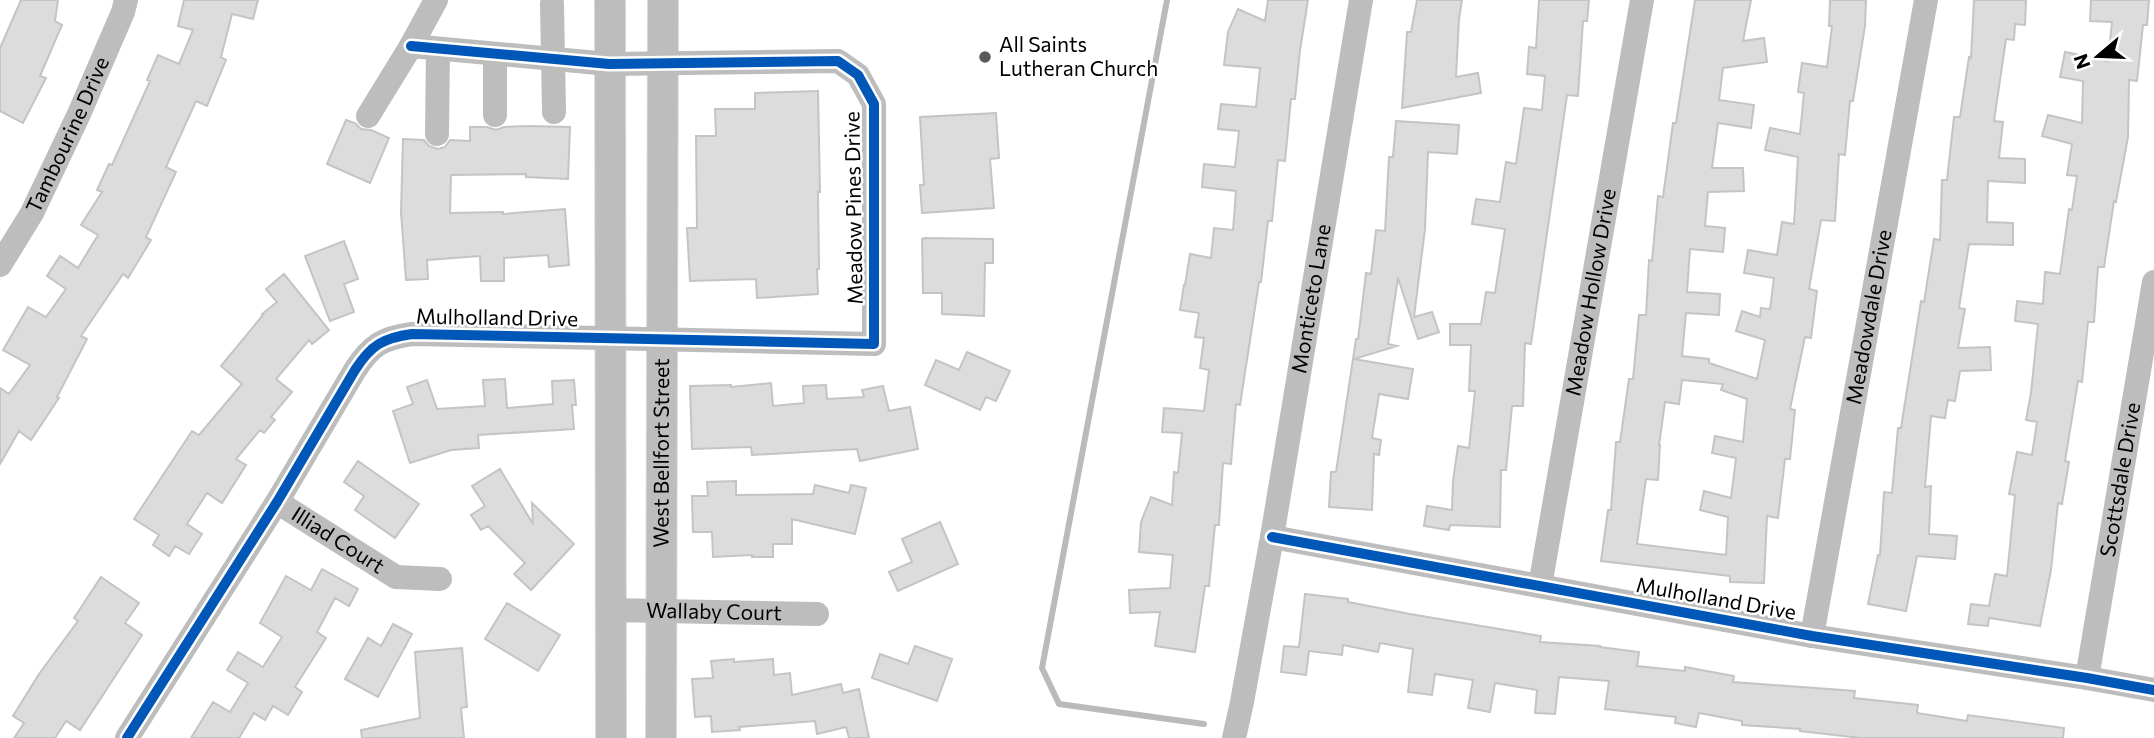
<svg xmlns="http://www.w3.org/2000/svg" width="2154" height="738" font-family="Commissioner,sans-serif">
	<style>
		.lines { fill: none; stroke-linecap: round; stroke-linejoin: round }
		.stream { stroke: #bababa; stroke-width: 6 }
		.building { fill: #dcdcdc; stroke: #c4c4c4; stroke-width: 2; fill-rule: evenodd }
		.major-casing { stroke: #dbdbdb; stroke-width: 32 }
		.minor { stroke: #bdbdbd; stroke-width: 24 }
		.major { stroke: #bdbdbd; stroke-width: 30 }
		.cycleway-casing { stroke: #fff; stroke-width: 15 }
		.cycleway { stroke: #0057b8; stroke-width: 10 }
		.poi-dot { fill: #595959; stroke: #fff; stroke-width: 2.5 }
		.labels { text-anchor: middle; stroke-width: 5; stroke-linejoin: round; paint-order: stroke }
		.poi-label { font-size: 21px; fill: #000; stroke: #fff; text-anchor: start }
		.street-label { font-size: 21px; fill: #000; stroke: #fff }
	</style>
	<rect width="100%" height="100%" fill="#fff"/>
	<g class="lines">
		<path class="stream" d="M1167 0 1042 668 1059 704 1204 724"/>
	</g>
	<path class="building" d="M21 0H58L55 21 62 25 40 76 46 78 23 123 0 111V48Z
		M184 0H258L253 19 232 14 221 57 226 60 207 106 196 101 166 167 176 172 146 237 151 240 128 278 123 274 81 336 87 339 57 397 59 398 31 440 19 431 0 464V388L9 394 30 365 3 350 28 307 46 317 66 289 47 276 60 256 78 268 98 235 81 225 102 192 97 190 109 164 112 165 150 81 147 80 158 55 179 64 193 30 178 26Z
		M1268 0H1308L1300 50 1295 99H1291L1285 161 1278 160 1272 221H1268L1261 282H1259L1240 405 1236 404 1231 464 1223 463 1219 525H1215L1209 586H1205L1195 652 1155 646 1160 612 1130 613 1129 590 1170 588 1173 555 1139 552 1141 522 1151 497 1172 505 1174 472 1178 473 1182 433 1162 432 1164 408 1204 411 1209 370 1200 368 1204 338 1195 337 1199 313 1180 310 1184 285H1185L1190 254 1211 258 1214 228 1233 230 1236 191 1202 187 1204 164 1235 167 1239 131 1218 129 1221 104 1256 107 1260 68 1224 65 1228 32 1238 9 1265 21Z
		M1417 0H1462L1459 19 1456 77 1478 73 1481 93 1402 108 1407 32H1411Z
		M1539 0H1589L1587 21H1583L1578 96 1567 95 1531 344 1525 343 1523 406H1512L1506 470H1501L1500 527 1450 525 1449 530 1424 526 1427 506 1452 510 1453 481 1458 446 1469 448 1475 391H1469L1471 345H1450V324H1481L1486 292 1495 293 1505 229 1472 224 1476 199 1500 202 1506 162 1516 164 1524 108 1542 110 1545 76 1527 74 1529 47 1536 48Z
		M1695 0H1751L1743 41 1764 38 1767 62 1723 68 1719 100 1754 105 1751 128 1718 123 1712 168H1743L1744 191 1708 192 1705 226 1725 228 1723 252 1690 249 1687 292 1720 294 1719 315 1686 313 1682 356 1709 359V363L1757 379 1765 340 1736 331 1742 311 1760 317 1761 308 1770 309 1774 278 1744 273 1748 250 1777 255 1782 222 1794 224 1798 157 1765 150 1770 128 1800 134 1804 93 1798 92 1802 63 1827 67 1832 26H1829L1830 0H1866L1865 26 1853 101H1850L1845 155 1839 154 1835 221 1821 220 1809 289 1817 291 1811 338 1805 337 1790 409 1795 410 1790 459H1785L1778 518 1767 516 1764 583 1730 582V576L1601 561 1608 510H1611L1616 442H1620L1629 379H1633L1639 315H1646L1649 260 1652 261 1658 196 1663 197 1673 123H1676ZM1682 380 1723 384 1721 390 1747 399 1743 442 1715 436 1712 453 1736 458 1731 498 1704 491 1700 510 1728 517 1726 555 1637 544 1646 479 1658 480 1660 445H1659L1665 402 1679 404Z
		M1974 0H2026L2025 25 2015 24 2014 40 2006 39 1994 121 2003 122 1999 158 2025 159V183L1988 181 1987 222 2013 223V245L1969 244 1959 308 1965 309 1958 348 1990 347 1991 370 1960 371 1955 401 1948 400 1945 418 1931 416 1925 487 1931 486 1929 534 1957 536 1955 559 1917 556 1906 611 1868 604 1878 555H1880L1884 492 1892 493 1898 428H1901L1921 301 1924 302 1934 239 1940 240 1942 180H1947L1954 117H1960L1969 57 1971 58Z
		M2091 0H2149L2147 25H2143L2137 81 2129 80 2128 137 2116 202 2114 201 2104 267H2098L2094 322H2088L2082 382 2078 381 2065 461 2069 462 2062 504 2058 503 2051 570 2040 626 1989 618 1988 626 1968 624 1971 604 1989 606 1995 574 2007 576 2015 495 2009 494 2017 452 2032 455 2037 422 2026 420 2031 393 2038 324 2015 321 2017 301 2043 304 2045 272 2060 274 2069 209 2072 210 2077 176 2067 175 2072 144 2042 136 2048 115 2082 123 2083 81 2060 77 2065 52 2108 61 2112 22 2090 21Z
		M818 91 820 192H818L819 269H817L818 294 757 298 756 279 690 281 687 228H697L696 136H716L715 109H755V93Z
		M996 113 999 158 990 159 994 208 922 213 920 185H924L920 117Z
		M346 120 355 123 361 129 371 130 389 138 370 183 327 164Z
		M1396 121 1459 125 1457 154 1428 152 1425 229 1414 317 1432 312 1439 332 1418 339 1398 278 1388 344 1397 346 1354 359 1413 369 1408 399 1379 394 1372 438 1381 440 1379 455 1374 454 1372 510 1329 507 1331 472H1336L1356 339H1358L1366 273 1371 274 1376 230 1385 231 1389 157H1393Z
		M528 126 570 127 568 179 526 177V174L451 175 450 213 503 212V214L565 209 569 265 549 267 548 255 504 258V281H481L480 256 427 260 428 279 406 280 401 212 403 139 424 140 429 146 438 149 445 147 450 140 470 141V127H487L496 130 504 127Z
		M924 238 993 239V263H985L984 316 942 314V293H923L922 239Z
		M344 241 358 279 344 284 354 312 330 321 305 256Z
		M284 274 329 330 312 344 309 340 276 379 292 392 271 417 275 420 264 433 260 430 236 459 246 465 222 503 207 493 187 524 202 534 189 554 175 546 169 556 153 545 159 535 134 519 192 431 199 435 242 384 221 366 263 315 262 314 277 302 266 289Z
		M967 352 1010 371 996 401 986 397 980 410 925 385 936 360 959 370Z
		M505 379 507 408 553 404 552 381 574 380 576 405H572L574 429 478 435 479 448 451 450 410 463 393 411 413 404 407 387 427 380 437 409 485 406 483 380Z
		M771 383 773 406 804 403 803 386 826 385 827 399 864 397 862 390 883 386 889 411 910 407 918 449 860 461 857 449 752 455 751 447 692 449 690 386 731 385V387Z
		M358 461 419 504 395 538 355 510 364 496 344 482Z
		M500 469 533 524 532 503 574 544 531 590 514 574 525 563 488 526 481 530 471 515 485 506 472 486Z
		M736 481V495L813 494 815 485 849 493 851 485 866 488 855 534 792 519V544H773V557H752V555L713 557 712 532H693L692 496H708L707 482Z
		M940 522 958 564 898 591 889 572 912 562 902 539Z
		M322 569 358 589 349 606 335 598 317 632 326 638 295 687 302 692 288 715 273 706 265 720 254 713 239 738H191L213 702 230 712 248 683 227 670 238 652 263 667 282 637 260 623 286 576 311 590Z
		M101 577 139 603 125 623 142 635 80 730 66 721 55 738H14L24 723 13 716 39 674 78 621 74 618Z
		M1305 594 1348 599V602L1410 614 1541 636 1540 642 1600 646V647L1639 652 1637 666 1685 671V667L1734 676 1733 682 1855 691 1854 698 1918 705 1917 713 1967 721 1968 715 2064 728 2063 738H1861L1800 731V729L1742 725V721L1699 713 1696 727 1675 723 1676 717 1605 709 1609 681 1559 677 1555 714 1535 713 1537 690 1495 683 1490 712 1468 708 1473 680 1435 674 1432 695 1408 692 1413 649 1380 643 1378 652 1343 645 1342 655 1309 651 1306 675 1281 672 1284 646 1299 647Z
		M507 603 560 635 538 671 485 639Z
		M393 624 412 634 378 697 345 679 368 638 381 646Z
		M915 646 952 659 937 701 872 678 880 654 908 664Z
		M462 648 467 707 461 708 464 738H362L361 730 420 718 415 652Z
		M734 659V662L773 659 774 675 790 673 792 695 841 684 843 693 859 689 869 738H849L846 727 817 734 815 721 739 727 740 730 712 732 711 716 695 717 692 679 713 678 711 661Z"/>
	<g class="lines">
		<defs>
			<g id="major">
				<path d="M610 0 611 738"/>
				<path id="s8" d="M661 738 663 0"/>
			</g>
		</defs>
		<use href="#major" class="major-casing"/>
		<g class="minor">
			<path d="M552 4 554 112"/>
			<path d="M495 54V115"/>
			<path d="M368 116 411 46 436 0"/>
			<path d="M437 134 438 49"/>
			<path id="s1" d="M0 265 32 213 79 114 123 12 126 0"/>
			<path id="s2" d="M277 502 396 577 440 579"/>
			<path d="M1272 537 1812 636 2087 678 2154 690"/>
			<path id="s3" d="M1540 586 1642 0"/>
			<path id="s4" d="M611 610 817 614"/>
			<path id="s5" d="M1812 636 1926 0"/>
			<path id="s6" d="M2087 678 2154 282"/>
			<path d="M127 738 277 502 355 370C371 345 383 338 412 334L874 344V104L858 75 838 61 609 64 411 46"/>
			<path id="s7" d="M1234 738 1242 702 1272 537 1361 0"/>
		</g>
		<use href="#major" class="major"/>
		<defs>
			<path id="cycleway" d="M1272 537 1812 636 2087 678 2154 690
				M127 738 277 502 355 370C371 345 383 338 412 334L874 344V104L858 75 838 61 609 64 411 46"/>
		</defs>
		<use href="#cycleway" class="cycleway-casing"/>
		<use href="#cycleway" class="cycleway"/>
	</g>
	<circle class="poi-dot" cx="985" cy="57" r="7"/>
	<g class="labels">
		<g class="poi-label">
			<text x="999" y="52">All Saints<tspan x="999" dy="24">Lutheran Church</tspan></text>
		</g>
		<g class="street-label">
			<text dy="7" stroke="none"><textPath href="#s1" startOffset="147">Tambourine Drive</textPath></text>
			<text transform="translate(854 208) rotate(-91)" y="7">Meadow Pines Drive</text>
			<text dy="7" stroke="none"><textPath href="#s3" startOffset="298">Meadow Hollow Drive</textPath></text>
			<text dy="7" stroke="none"><textPath href="#s7" startOffset="446">Monticeto Lane</textPath></text>
			<text transform="translate(497 318) rotate(1)" y="7">Mulholland Drive</text>
			<text dy="7" stroke="none"><textPath href="#s5" startOffset="324">Meadowdale Drive</textPath></text>
			<text dy="7" stroke="none"><textPath href="#s8" startOffset="285">West Bellfort Street</textPath></text>
			<text dy="7" stroke="none"><textPath href="#s6" startOffset="201">Scottsdale Drive</textPath></text>
			<text dy="7" stroke="none"><textPath href="#s2" startOffset="72">Illiad Court</textPath></text>
			<text transform="translate(1716 599) rotate(10)" y="7">Mulholland Drive</text>
			<text dy="7" stroke="none"><textPath href="#s4" startOffset="103">Wallaby Court</textPath></text>
		</g>
	</g>
	<g transform="translate(2098 56) rotate(251)" stroke="#ffffff" stroke-width="5" paint-order="stroke">
	<path d="M0-5L12 26L0 18L-12 26Z" fill="#000000"/>
	<text y="-10" font-size="19" font-weight="bold" text-anchor="middle" fill="#000000">N</text>
	</g>
</svg>
